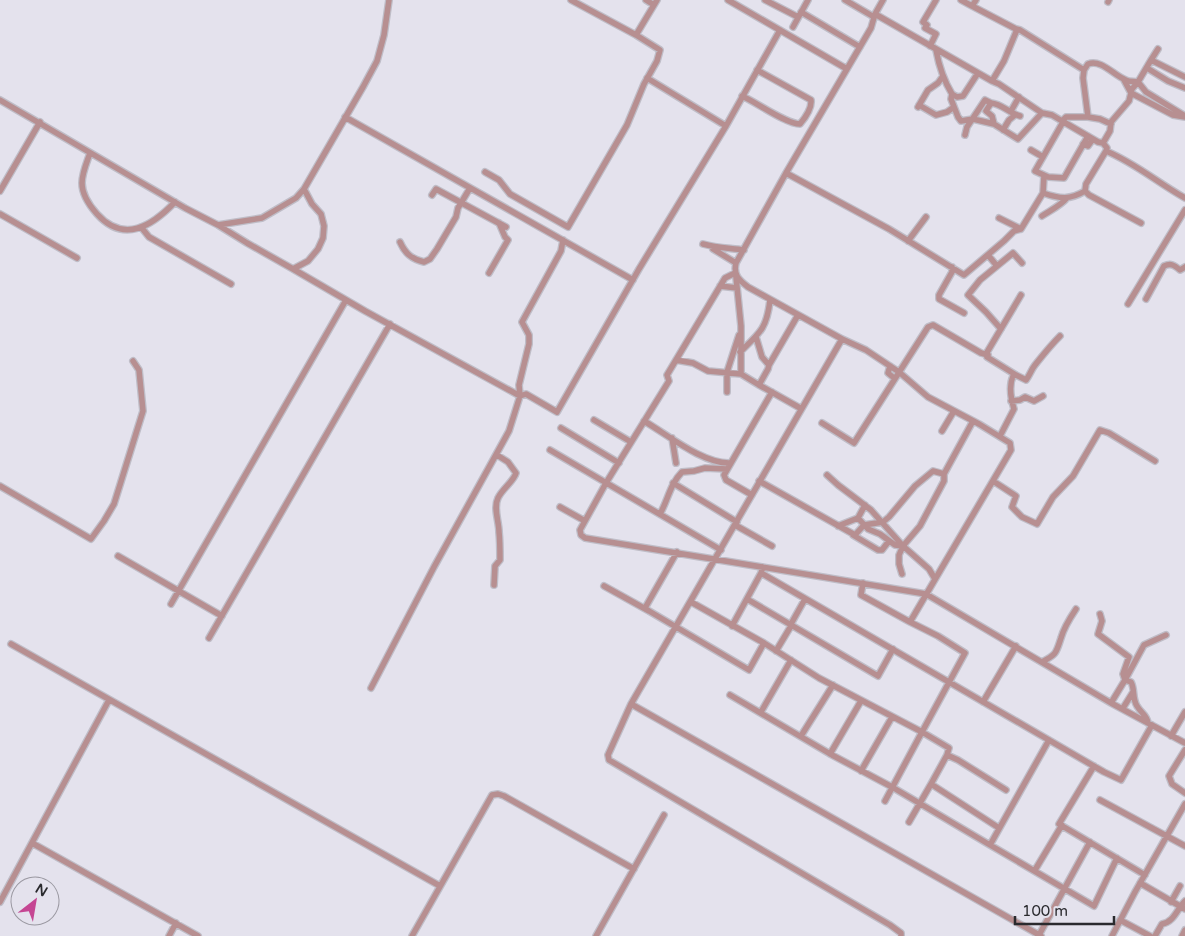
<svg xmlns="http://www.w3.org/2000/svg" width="1185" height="936" font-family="'Varela Round',sans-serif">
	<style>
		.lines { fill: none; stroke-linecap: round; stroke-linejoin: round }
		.street-casing { stroke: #bfbdc7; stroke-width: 8 }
		.street { stroke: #b78f91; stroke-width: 5.5 }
	</style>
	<rect width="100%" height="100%" fill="#e4e2ed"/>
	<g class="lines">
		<defs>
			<path id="street" d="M571 0 636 35
				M646 0 654 5
				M728 0 847 69
				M765 0 798 17
				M845 0 874 17
				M883 0 875 14 871 28 786 173 736 263C733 275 739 280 748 287L842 339 866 350 899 372 928 397 979 424 1010 443 1011 450 910 622 938 636 965 653 922 732 949 748 947 755 958 760 1006 790
				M961 0 972 6
				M1108 2 1109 0
				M801 12 860 47
				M875 14 992 81 1004 61 1016 32V29L972 6 976 0
				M793 27 808 0
				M1016 29 1020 30 1084 70 1088 64C1102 59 1114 76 1126 80 1129 82 1134 81 1138 82L1146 92 1185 116
				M930 46 936 34 925 28 927 25 923 22 936 0
				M1158 49 1151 60 1185 77
				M936 50C939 66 944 81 952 94
				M1147 68 1168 81 1185 88
				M1084 70 1083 78 1088 117 1100 119 1111 124
				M978 73 963 96 957 97 952 94 951 99 958 117 961 121 973 119 994 124
				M647 78 726 126
				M1124 80 1131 93 1173 115 1185 117
				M992 81 999 84 1042 113
				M742 96C756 102 786 124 800 124 805 118 812 108 811 100L757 70
				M0 100 185 208 218 225 262 218 296 198 304 189 363 87 377 61 384 35 389 0
				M991 103C1002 104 1009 113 1020 116
				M919 105 936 115 947 112 954 107
				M918 107 928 90 938 83 943 76
				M1011 111 1019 97
				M345 117 633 280
				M1088 117H1066L1062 121 1098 142 1103 143
				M1063 122 1035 171 1048 177 1064 178 1088 136
				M1003 130 1009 120 1015 115
				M965 135 967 127 985 100 991 103 986 111 992 116 994 124 1018 139 1042 113 1052 115 1062 121
				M1083 144 1088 146 1093 139
				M1031 150 1043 157
				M1106 151C1135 163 1158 183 1185 198
				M90 153C87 162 82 173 82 183 82 194 89 205 97 214 124 244 152 226 175 202
				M485 172 499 180 510 194 568 227 627 125 644 84 657 61 660 50 636 35 657 0
				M786 173 889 229 964 275 1004 241 1014 231 1021 229 1043 193 1044 176
				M0 191 40 122
				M1043 193C1060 199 1070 200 1085 191
				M432 195 436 189 506 227
				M0 214 77 258
				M1042 216C1051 210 1060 206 1067 198
				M999 218 1021 229
				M1141 223 1089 195 1085 191 1086 184 1106 151 1107 148 1103 143 1110 131 1111 122 1129 101 1132 89 1138 82 1151 60
				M218 225 247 243 293 269 308 261 318 249 323 238 324 226 321 214 312 204 304 189
				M141 227 149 237 231 284
				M908 241 926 217
				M400 242C405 253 411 259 424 262L430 259 437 249 456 217 458 208 470 188
				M703 244C717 248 730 248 744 250
				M713 249 736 263
				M988 255 997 266
				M952 267V272L939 295V299L964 313
				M293 269 365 311 520 396 526 394 557 412 639 269 726 126 780 30
				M489 273 508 240 505 237 499 223
				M735 273 725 278 667 375 669 381 606 483 580 530 581 535 585 538 926 594 1111 703 1185 743
				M736 277 741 326V374
				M720 286 737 288
				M1146 299 1164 266C1171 263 1174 265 1180 270L1185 267
				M1128 304 1185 210
				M1001 329 986 312 968 295 980 280 1013 253 1022 263
				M756 337 762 357 769 365
				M842 339 631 704 608 755 609 760 890 925 901 933V936
				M740 352C760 333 767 328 770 300
				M986 354 1021 295
				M676 360 693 363 708 371 741 374 759 385 768 369 769 365 798 315
				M890 366 888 373 894 378
				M759 385 800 408
				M727 392V372L739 335
				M1011 401 1020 400 1025 397 1034 401 1043 396
				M594 420 631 442
				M644 421C668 435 703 464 730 463
				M822 423 854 443 928 327 933 325 981 353 988 355 987 357 1016 375
				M561 428 619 463
				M942 431 954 411
				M1000 436 1014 409C1011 399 1009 385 1013 376L1016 375 1026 380C1030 375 1031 370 1035 365 1043 355 1050 346 1060 336
				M672 438 676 463
				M550 450 721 550
				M827 475 838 485 871 510 903 546 929 569 935 579
				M759 481 855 535 864 525 883 522 889 517 915 486 933 471 944 474
				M993 481 1016 496 1012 507 1022 517 1037 524 1053 497 1073 476 1100 430 1109 433 1155 461
				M673 483 737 522
				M0 486 91 539 104 521 114 504 143 411 139 370 133 361
				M752 495 726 480 724 475 772 392
				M560 507 585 521
				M660 514C668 500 670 484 682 472L694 471 705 468 727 469
				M858 518 868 529 880 534 895 545 903 546
				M735 525 772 546
				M838 526 858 518 865 505
				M853 535 878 550H882L889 541
				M118 556 222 616
				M763 567 761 573 1104 772 1121 780 1152 725
				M902 574 899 564V555L903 546 920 526 944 481V474L973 421
				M863 583 861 595 910 622
				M494 585 495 566 500 560C500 551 500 541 499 532 499 521 493 508 498 498 502 489 514 481 516 473L508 462 497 455
				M604 586 649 611 749 670 764 643 819 678 922 732 885 801
				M747 599 878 676 893 649
				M691 602 764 643
				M171 604 346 300
				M645 608 677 552
				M1100 614 1102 621 1098 634 1129 657 1123 674 1125 680 1111 703
				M791 624 805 599
				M732 626 761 573
				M209 638 390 324
				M11 644 440 886
				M776 651 791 626
				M1042 662C1057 654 1056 653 1061 638 1064 627 1070 618 1076 609
				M371 688 434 567 509 431 520 396 519 385 529 344V335L522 322 561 251 563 240
				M730 695 832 755 892 787 990 845
				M983 702 1016 646
				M631 704 1041 936
				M1123 708 1133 692
				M761 712 791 660
				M1148 723C1147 715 1141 713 1137 706 1132 698 1135 689 1131 682L1125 680 1144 645 1166 635
				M801 736 833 685
				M1171 736 1185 712
				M1049 740 990 845 1094 906 1117 858
				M1185 750 1169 776 1172 784 1185 793
				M830 754 861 701
				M947 755 931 784 999 828
				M1094 766 1059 824 1145 875
				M861 771 892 717
				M1100 800 1185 846
				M909 822 931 784
				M32 843 198 936
				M1035 870 1062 825
				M1140 883 1185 909
				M0 902 109 700
				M1171 902 1180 886
				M1120 920 1150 936
				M1039 935 1090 842
				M169 936 176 923
				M412 936 492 795 498 794 504 796 634 869
				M596 936 664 815
				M1112 936 1135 892 1185 804
				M1155 936 1162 924C1174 922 1177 909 1185 901
				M1182 936 1185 930"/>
		</defs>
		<use href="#street" class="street-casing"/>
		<use href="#street" class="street"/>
	</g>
	<g transform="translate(35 901) rotate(31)"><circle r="24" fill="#e4e2ed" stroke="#9a98a1"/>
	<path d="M0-4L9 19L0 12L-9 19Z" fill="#c54693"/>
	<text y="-8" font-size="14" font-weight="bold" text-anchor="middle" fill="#2a2a2e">N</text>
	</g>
	<path d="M1015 916v8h99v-8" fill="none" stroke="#2a2a2e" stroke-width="2.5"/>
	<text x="1022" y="916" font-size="15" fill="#2a2a2e" stroke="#e4e2ed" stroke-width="4" paint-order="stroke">100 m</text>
</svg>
